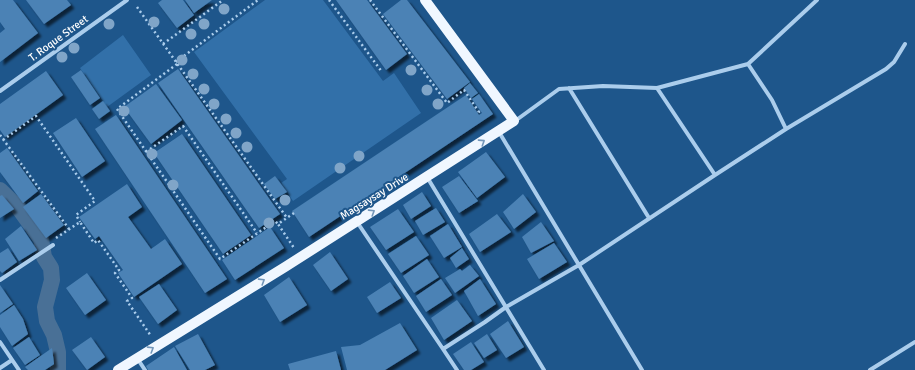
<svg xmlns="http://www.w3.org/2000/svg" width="915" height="370" font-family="Signika,sans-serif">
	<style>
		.green { fill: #3270a9 }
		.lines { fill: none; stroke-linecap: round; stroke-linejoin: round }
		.canal { stroke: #497096; stroke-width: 16 }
		.building { fill: #4b82b5; filter: url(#shadow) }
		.path { stroke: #abcdec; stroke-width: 2.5; stroke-dasharray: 2 3; stroke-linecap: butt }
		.minor { stroke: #abcdec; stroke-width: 4 }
		.primary { stroke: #f0f7ff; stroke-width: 10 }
		.tree { fill: #80a5c8 }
		.oneway { stroke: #7296b9 }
		.labels { text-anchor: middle; stroke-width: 4; stroke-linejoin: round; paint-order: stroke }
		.street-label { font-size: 11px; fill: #fff; stroke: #1e568b }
	</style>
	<defs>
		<filter id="shadow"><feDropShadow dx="3.5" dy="3.5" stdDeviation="1" flood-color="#0009"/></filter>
	</defs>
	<rect width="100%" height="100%" fill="#1e568b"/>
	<path class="green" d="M265 0H323L383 81 394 73 421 113 293 201 281 183 287 179 194 52Z
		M123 35 151 75 107 107 80 68Z"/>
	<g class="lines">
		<path class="canal" d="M0 190 18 207 41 239 44 257 51 268 52 280 45 307 47 321 54 335 58 352V370"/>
	</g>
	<path class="building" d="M0 0H13L38 33 0 62V33L5 29 0 22Z
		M26 0H67L71 5 44 24Z
		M162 0H183L194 15 177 28 158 3Z
		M185 0H212L194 13Z
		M336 0H367L407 54 386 70Z
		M401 0H407L470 82 447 99 383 14Z
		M178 69 280 214 259 228 158 83Z
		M81 70 100 98 90 105 71 77Z
		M46 71 63 95 5 137 0 130V104Z
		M470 83 478 93 471 98 464 88Z
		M156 84 182 120 151 144 124 107Z
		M479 94 493 114 309 237 292 211 466 95 479 115 482 113 472 99Z
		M103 101 110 111 99 119 92 109Z
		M116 115 227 279 205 293 95 129Z
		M76 118 105 161 82 177 53 133Z
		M182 134 251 235 223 254 154 153Z
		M7 148 38 191 23 203 0 172V153Z
		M486 152 505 177 477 198 458 172Z
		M275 176 287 192 275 199 264 184Z
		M459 176 478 201 459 213 442 187Z
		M127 184 142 207 128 217 151 249 165 239 182 264 134 297 118 273 123 270 99 236 95 239 79 217Z
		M422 192 431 206 411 219 403 205Z
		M41 194 64 225 46 238 23 207Z
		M523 194 536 212 514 229 503 212Z
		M2 195 14 209 0 218V196Z
		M436 208 445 222 423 235 415 221Z
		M398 209 414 232 386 250 370 227Z
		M497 214 511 232 480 252 469 234Z
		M541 222 554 241 531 253 522 237Z
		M448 224 462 247 444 258 430 236Z
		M21 226 37 250 19 261 5 239Z
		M270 227 284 248 235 280 222 260Z
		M416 236 429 255 401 273 388 254Z
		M554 243 567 262 539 279 527 259Z
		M8 248 17 262 2 273 0 271V253Z
		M462 248 469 259 456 268 450 258Z
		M330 252 348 279 331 291 313 265Z
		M427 259 439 277 414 293 403 276Z
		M470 265 479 276 455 293 445 278 460 269 462 271Z
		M87 273 106 300 85 315 66 288Z
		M289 277 307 305 280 322 264 295Z
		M441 279 452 295 426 312 416 296Z
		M480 279 496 304 478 316 464 291Z
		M390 282 401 298 377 313 367 297Z
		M159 284 177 310 158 324 139 297Z
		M0 285 13 304 0 313Z
		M457 300 472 321 444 340 431 318Z
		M14 305 23 319 28 334 12 346 0 327V315Z
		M508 321 524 347 506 358 490 334Z
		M400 323 417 350 385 370H347L341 347 360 345Z
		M198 334 215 365 205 370H190L175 346Z
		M487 334 497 350 484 358 474 343Z
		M29 337 40 355 25 365 13 348Z
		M91 337 105 357 87 370 72 350Z
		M471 342 484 362 471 370H464L453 354Z
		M174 347 187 370H148L146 366Z
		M52 348 54 364 45 370H28L25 367Z
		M336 351 341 370H290L288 364Z"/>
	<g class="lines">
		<path class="path" d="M329 0 382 72
			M370 0 447 103 464 90 479 112 478 113
			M137 7 287 218
			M163 44 223 0
			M176 62 258 0
			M177 64 117 109 220 259 275 221 278 224
			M0 135 69 229
			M3 140 36 116 95 201 76 215 80 222
			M146 152 183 126 257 233
			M294 213 278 224 294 248
			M56 238 80 222 94 243 98 240 119 270 115 273 132 298 127 301 151 336"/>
		<path class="minor" d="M569 88 649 218
			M657 88 715 175
			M0 91 127 0
			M515 121 559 89 603 86 657 88 748 64 817 0
			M786 129 886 69 894 62 905 44
			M499 132 642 370
			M427 177 544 370
			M357 222 443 349 485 322 506 307 579 265 715 175 786 129 772 100 748 64
			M0 280 53 245
			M0 342 19 370
			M443 349 457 370
			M137 358 145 370
			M0 368 12 360
			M870 370 915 342"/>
		<path class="primary" d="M118 370 285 267 514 121 425 0"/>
	</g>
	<g class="tree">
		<circle cx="224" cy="9" r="5.5"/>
		<circle cx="154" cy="22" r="5.5"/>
		<circle cx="109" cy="24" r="5.5"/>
		<circle cx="204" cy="24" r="5.5"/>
		<circle cx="191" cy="34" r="5.5"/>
		<circle cx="74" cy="48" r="5.5"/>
		<circle cx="62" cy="57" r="5.5"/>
		<circle cx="182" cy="60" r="5.5"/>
		<circle cx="411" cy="70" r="5.5"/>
		<circle cx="193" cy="74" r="5.5"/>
		<circle cx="204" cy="89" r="5.5"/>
		<circle cx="427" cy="90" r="5.5"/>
		<circle cx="214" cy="104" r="5.5"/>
		<circle cx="438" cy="104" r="5.5"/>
		<circle cx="124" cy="111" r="5.5"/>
		<circle cx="226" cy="119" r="5.5"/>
		<circle cx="236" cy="133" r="5.5"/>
		<circle cx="247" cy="147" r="5.5"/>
		<circle cx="152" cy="154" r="5.5"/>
		<circle cx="359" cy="156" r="5.5"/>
		<circle cx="340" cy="168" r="5.5"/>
		<circle cx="173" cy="185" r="5.5"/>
		<circle cx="285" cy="200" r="5.5"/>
		<circle cx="269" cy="223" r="5.5"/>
	</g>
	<defs><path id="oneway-chevron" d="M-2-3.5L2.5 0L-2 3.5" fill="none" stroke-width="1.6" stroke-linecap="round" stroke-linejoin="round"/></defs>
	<g class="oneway">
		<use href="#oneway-chevron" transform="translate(482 142) rotate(-33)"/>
		<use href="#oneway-chevron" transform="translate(372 212) rotate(-32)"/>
		<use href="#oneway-chevron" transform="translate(262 281) rotate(-32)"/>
		<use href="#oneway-chevron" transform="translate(151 349) rotate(-32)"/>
	</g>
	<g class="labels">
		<g class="street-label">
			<text transform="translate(58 38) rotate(-36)" y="4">T. Roque Street</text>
			<text transform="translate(374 196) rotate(-32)" y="4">Magsaysay Drive</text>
		</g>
	</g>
</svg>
